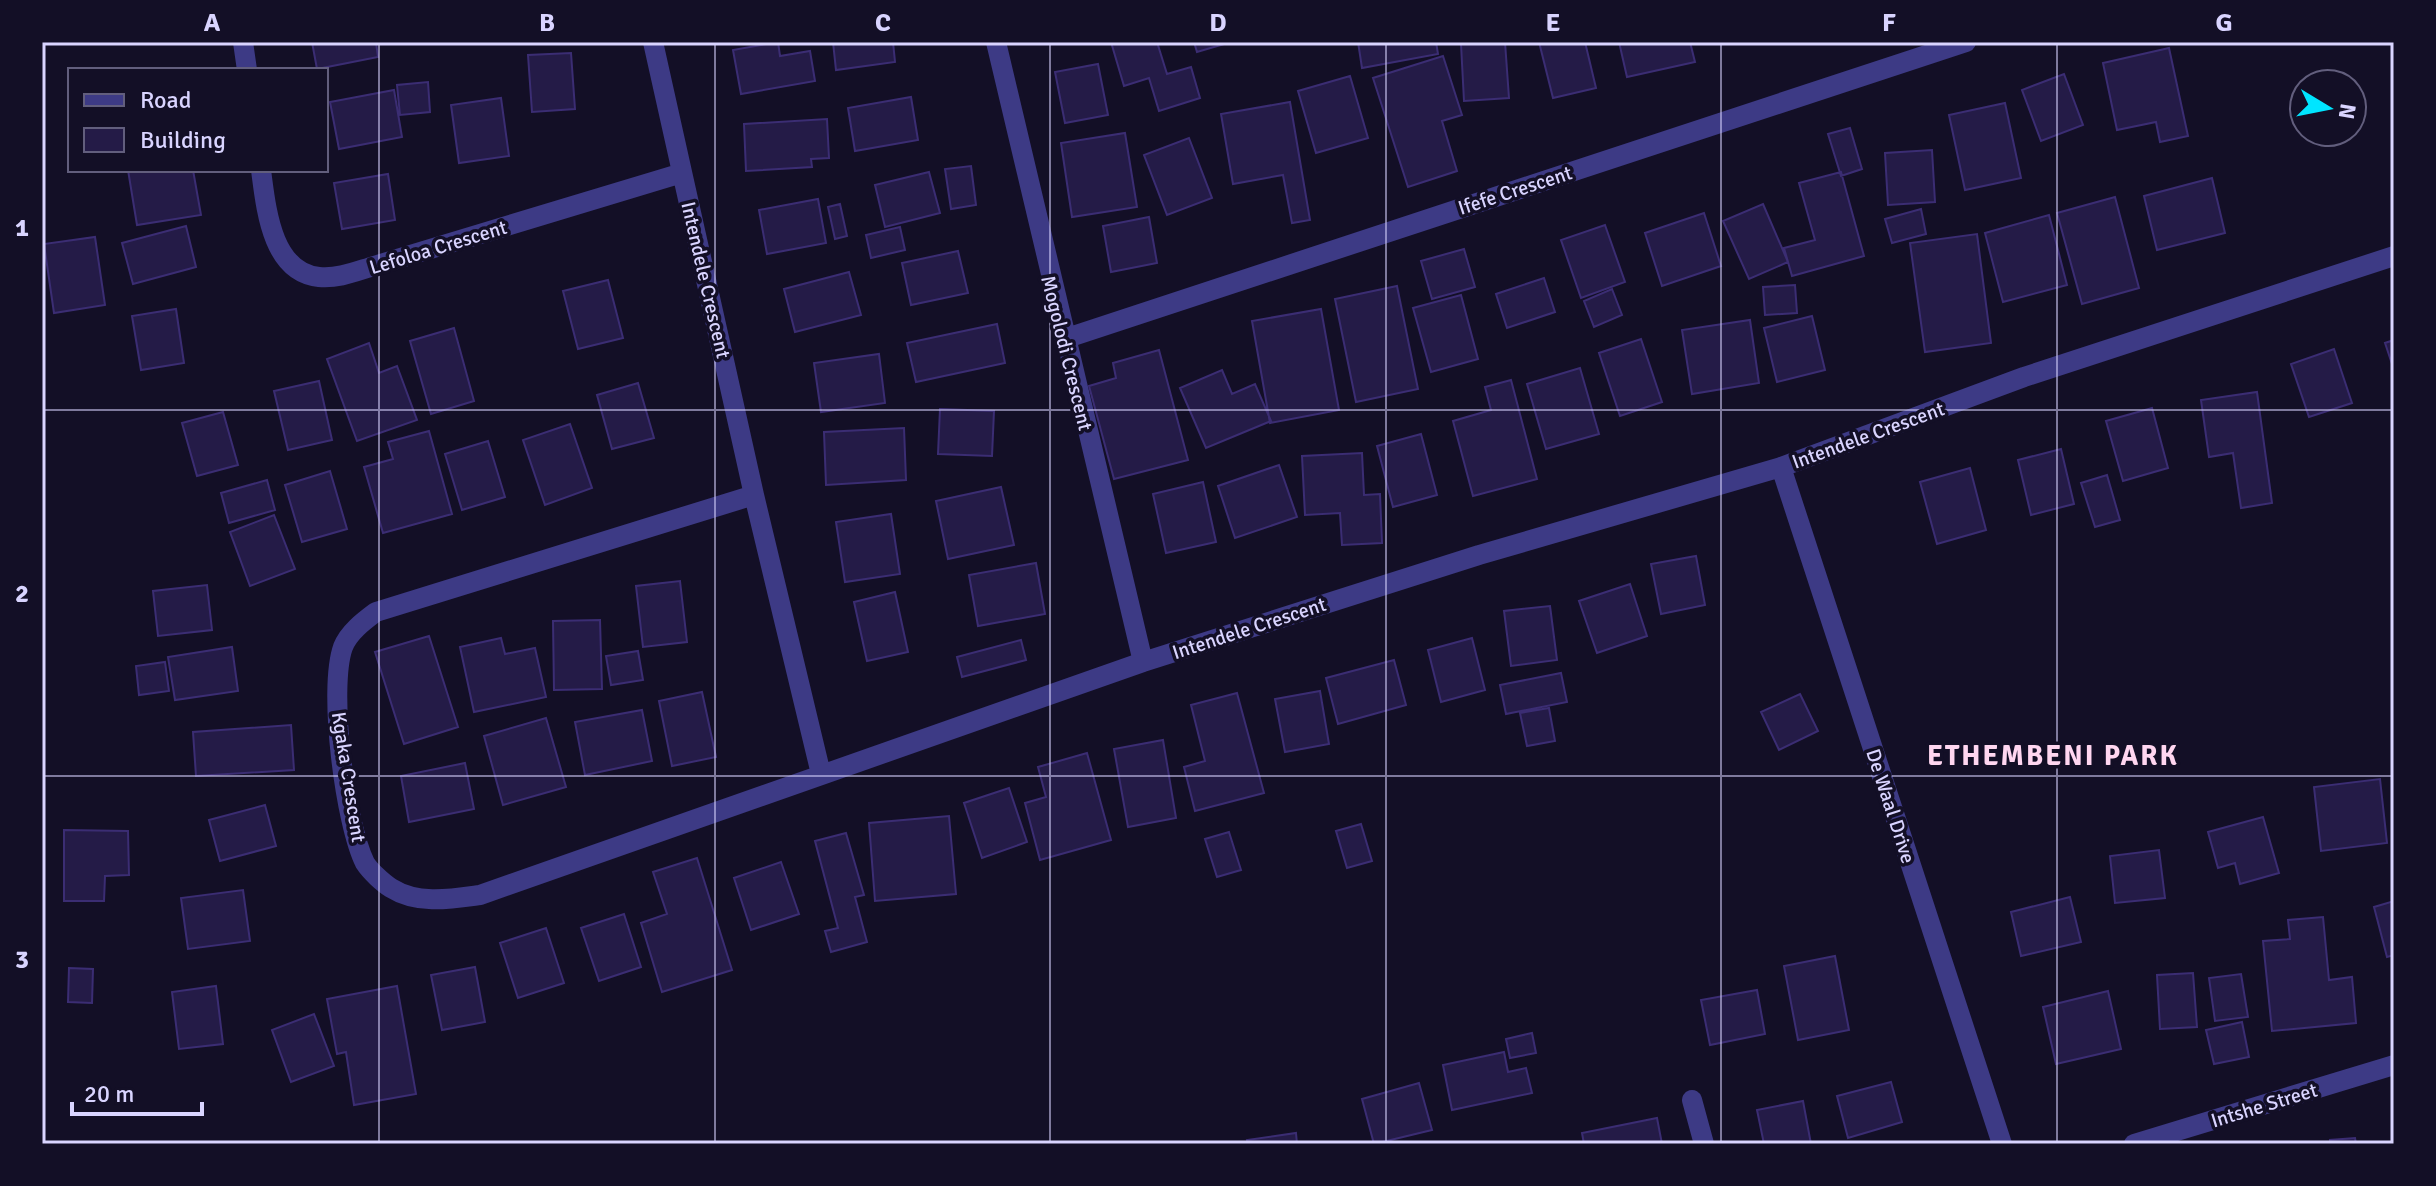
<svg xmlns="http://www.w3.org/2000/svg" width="2436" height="1186" font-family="Signika,sans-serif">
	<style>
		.building { fill: #241b47; stroke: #3b2d73; stroke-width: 2 }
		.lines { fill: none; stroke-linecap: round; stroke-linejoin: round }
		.street { stroke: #3d3a85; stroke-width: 20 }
		.grid { fill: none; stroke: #d9d4ff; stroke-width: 2; stroke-opacity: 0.55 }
		.labels { text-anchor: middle; stroke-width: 7; stroke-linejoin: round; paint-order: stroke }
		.street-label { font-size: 20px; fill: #d9d4ff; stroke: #130f26 }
		.district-label { font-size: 28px; font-weight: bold; letter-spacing: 2px; fill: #ffd6f0; stroke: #130f26 }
		.neatline { fill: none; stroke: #d9d4ff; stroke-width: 3 }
		.grid-label { font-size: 26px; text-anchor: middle; font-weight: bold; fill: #d9d4ff }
	</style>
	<rect width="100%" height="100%" fill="#130f26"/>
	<path class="building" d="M312 42H376L378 57 317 69Z
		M778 42 780 56 810 51 815 81 741 94 733 50Z
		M833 42H893L895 62 836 70Z
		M1111 42H1157L1167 74 1191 67 1200 98 1159 111 1149 78 1124 86Z
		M1194 42H1231L1197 52Z
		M1358 42H1436L1438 54 1362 68Z
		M1505 42 1509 98 1464 101 1461 44Z
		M1539 42H1585L1596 88 1553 98Z
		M1619 42H1690L1695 62 1627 77Z
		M2169 48 2188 136 2160 142 2156 122 2117 130 2103 63Z
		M571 53 575 109 532 112 528 55Z
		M1443 56 1462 115 1442 121 1457 171 1408 187 1373 78Z
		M1098 64 1108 115 1065 123 1055 72Z
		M2064 74 2083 125 2041 141 2022 90Z
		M1350 76 1368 138 1316 153 1298 91Z
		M428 82 430 112 400 115 397 85Z
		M394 90 402 137 339 149 330 102Z
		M911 97 918 140 855 151 848 108Z
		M501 98 509 156 459 163 451 105Z
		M1290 102 1310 220 1292 223 1283 175 1233 184 1221 114Z
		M2005 103 2021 178 1965 190 1949 115Z
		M827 119 829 158 811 159 812 167 746 171 744 124Z
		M1850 128 1862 169 1841 176 1828 134Z
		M1125 133 1137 207 1072 217 1061 143Z
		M1189 138 1212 198 1167 215 1144 155Z
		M1932 150 1935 202 1888 205 1885 153Z
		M971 166 976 205 951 209 945 169Z
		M128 170H193L201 215 137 225Z
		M929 172 940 213 885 227 875 185Z
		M1841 172 1864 256 1792 276 1784 248 1815 240 1799 183Z
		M388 174 395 220 342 229 334 183Z
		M2212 178 2225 233 2157 250 2144 196Z
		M2115 197 2139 288 2082 304 2057 213Z
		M818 199 826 243 767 254 759 210Z
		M840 204 847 236 835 239 828 207Z
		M1763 204 1788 262 1749 279 1723 221Z
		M1921 209 1926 234 1892 243 1885 219Z
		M1704 213 1721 266 1662 286 1645 233Z
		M2049 215 2067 285 2003 302 1985 233Z
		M1149 217 1157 263 1111 272 1103 226Z
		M1605 225 1625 282 1581 298 1561 240Z
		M186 226 196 267 133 284 122 243Z
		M900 227 905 250 871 258 866 235Z
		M1977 234 1991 343 1925 352 1910 243Z
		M95 237 105 305 54 313 44 244Z
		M1464 249 1475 287 1432 299 1421 261Z
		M958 251 968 293 911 305 902 263Z
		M849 272 861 315 795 332 784 289Z
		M1544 278 1555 312 1507 328 1496 294Z
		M608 280 623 338 578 349 563 291Z
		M1795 285 1797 313 1765 315 1763 287Z
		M1397 286 1418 389 1356 402 1335 299Z
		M1612 289 1622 315 1594 327 1584 301Z
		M1461 295 1478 359 1431 372 1413 308Z
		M176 309 184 363 141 370 132 316Z
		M1321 309 1339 410 1270 423 1252 321Z
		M1812 316 1825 370 1777 382 1764 328Z
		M1750 320 1759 383 1692 394 1682 330Z
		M997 324 1005 363 916 382 907 343Z
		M454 328 474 401 431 414 410 341Z
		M1641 339 1662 402 1620 416 1599 353Z
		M2394 340V370L2385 343Z
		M369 343 379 373 397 366 417 420 357 441 327 359Z
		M2334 349 2352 403 2309 417 2291 364Z
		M1159 350 1188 460 1114 479 1089 386 1116 378 1113 363Z
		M879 354 885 403 821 412 814 363Z
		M1580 368 1599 434 1546 449 1527 384Z
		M1222 370 1232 394 1255 384 1271 421 1206 448 1180 388Z
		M1511 380 1537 479 1473 496 1453 421 1491 410 1485 387Z
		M319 381 332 440 288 450 274 391Z
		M638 383 654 438 612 449 597 395Z
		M2257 392 2272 503 2241 508 2233 453 2209 457 2201 400Z
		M2152 408 2168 468 2123 481 2106 421Z
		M940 409 994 411 992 456 938 454Z
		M223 412 238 465 197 476 182 423Z
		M570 424 592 488 545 505 523 440Z
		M904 428 906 480 826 485 824 432Z
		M429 431 452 514 383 533 364 467 393 459 388 442Z
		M1421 434 1437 495 1393 507 1377 446Z
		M488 441 505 497 462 510 445 454Z
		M2061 449 2074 504 2031 515 2018 460Z
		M1362 453 1364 495 1380 494 1382 543 1342 545 1340 513 1305 515 1302 456Z
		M1279 465 1297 517 1235 538 1218 486Z
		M1970 468 1986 530 1937 544 1920 482Z
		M330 471 347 529 302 542 285 485Z
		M2107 475 2120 520 2095 527 2081 483Z
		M267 480 275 510 229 523 221 493Z
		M1203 482 1216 542 1166 553 1153 494Z
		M1001 487 1014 545 948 559 936 501Z
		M891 514 900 574 845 582 836 522Z
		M274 515 295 569 250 586 230 532Z
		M1696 556 1705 605 1661 614 1651 564Z
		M1036 563 1045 614 978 626 969 575Z
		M680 581 687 642 643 647 636 586Z
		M1630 584 1647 636 1597 653 1579 601Z
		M207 585 212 630 158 636 153 591Z
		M895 592 908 652 867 661 854 602Z
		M1550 606 1557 660 1511 666 1504 611Z
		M600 620 602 689 554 690 553 621Z
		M429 636 458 727 404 744 375 652Z
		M501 638 505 654 535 648 546 697 474 712 460 647Z
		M1472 638 1485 690 1441 702 1428 650Z
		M1021 640 1026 660 962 677 957 657Z
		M232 647 238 691 175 700 168 657Z
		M638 651 643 680 611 685 606 656Z
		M1394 660 1406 705 1338 724 1326 678Z
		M165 662 169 691 139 695 136 666Z
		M1561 673 1567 702 1506 714 1500 685Z
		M1320 691 1329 744 1285 752 1275 699Z
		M702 692 716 757 672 766 659 701Z
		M1237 693 1264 793 1195 811 1184 767 1205 761 1191 705Z
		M1800 694 1818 731 1779 750 1761 712Z
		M1549 708 1555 741 1527 746 1520 713Z
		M642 710 652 761 585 775 575 722Z
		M546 718 566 787 503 805 484 736Z
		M291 725 294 770 196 776 193 732Z
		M1163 740 1176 818 1128 827 1114 749Z
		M1087 753 1111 840 1040 860 1025 803 1046 797 1038 767Z
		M465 763 474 809 409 822 401 776Z
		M2380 779 2387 843 2321 851 2314 787Z
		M1009 788 1027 842 982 858 964 803Z
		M265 805 276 846 220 861 209 820Z
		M949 816 956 894 875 901 869 823Z
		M2263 817 2279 873 2240 884 2235 863 2218 868 2208 832Z
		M1361 824 1372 861 1347 868 1336 831Z
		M64 830 128 831 129 875 105 876 104 901H64Z
		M1229 832 1241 870 1217 877 1205 839Z
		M846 833 864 895 855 897 867 942 831 952 825 931 838 928 815 841Z
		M2159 850 2165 898 2115 903 2110 856Z
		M697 858 732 970 662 992 641 923 667 914 653 872Z
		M781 862 799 914 751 930 734 878Z
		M243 890 250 941 188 949 181 898Z
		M2070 897 2081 942 2021 956 2011 912Z
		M2394 901V955L2387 957 2374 907Z
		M624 914 641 967 599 981 581 928Z
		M2323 917 2329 980 2352 977 2356 1023 2272 1031 2263 941 2290 939 2288 920Z
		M546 928 564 983 518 998 500 943Z
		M1835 956 1849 1030 1798 1040 1784 966Z
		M475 967 485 1022 442 1030 431 975Z
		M69 968 93 969 92 1003 68 1002Z
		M2193 973 2197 1027 2160 1029 2157 975Z
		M2241 974 2248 1017 2215 1021 2209 978Z
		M216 986 223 1044 179 1049 172 992Z
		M397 986 416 1094 354 1105 346 1052 337 1054 327 999Z
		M1757 990 1765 1034 1710 1045 1701 1000Z
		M2108 991 2121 1049 2056 1064 2043 1007Z
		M314 1014 334 1066 291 1082 272 1030Z
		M2242 1022 2249 1057 2214 1064 2206 1030Z
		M1532 1033 1536 1053 1510 1058 1506 1039Z
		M1504 1052 1508 1072 1526 1068 1532 1093 1452 1110 1443 1065Z
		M1891 1082 1902 1122 1848 1138 1837 1096Z
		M1419 1083 1432 1130 1374 1144 1362 1099Z
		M1803 1101 1811 1144H1764L1757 1110Z
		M1657 1118 1662 1144H1584L1582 1133Z
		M1296 1133 1297 1144H1248L1247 1140Z
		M2355 1138 2356 1144H2330V1140Z"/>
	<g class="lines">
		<path class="street" d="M243 42 247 70
			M653 42 754 495 821 774
			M996 42 1143 662
			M261 170C266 207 271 272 319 277 338 279 357 271 374 266L682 173
			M1064 339 1966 42
			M1781 467 2002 1144
			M754 495 376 612C364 621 349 632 343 647 328 689 345 823 365 863 370 871 383 883 391 888 418 905 451 899 480 895L1143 662 1479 555 1781 467 2024 377 2394 256
			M1692 1100 1704 1144
			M2134 1144 2394 1065"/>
	</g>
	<path class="grid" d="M379 42V1144M715 42V1144M1050 42V1144M1386 42V1144M1721 42V1144M2057 42V1144M42 410H2394M42 776H2394"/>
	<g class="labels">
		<g class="street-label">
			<text transform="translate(1515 190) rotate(-18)" y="7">Ifefe Crescent</text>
			<text transform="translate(438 247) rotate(-17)" y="7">Lefoloa Crescent</text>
			<text transform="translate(706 280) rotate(77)" y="7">Intendele Crescent</text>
			<text transform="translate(1067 353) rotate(76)" y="7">Mogolodi Crescent</text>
			<text transform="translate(1868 435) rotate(-20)" y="7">Intendele Crescent</text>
			<text transform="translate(1249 628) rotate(-18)" y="7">Intendele Crescent</text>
			<text transform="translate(349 777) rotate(81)" y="7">Kgaka Crescent</text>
			<text transform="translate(1891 806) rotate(72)" y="7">De Waal Drive</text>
			<text transform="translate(2264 1105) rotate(-17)" y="7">Intshe Street</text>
		</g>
		<g class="district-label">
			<text x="2053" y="765">ETHEMBENI PARK</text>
		</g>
	</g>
	<rect width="2436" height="1186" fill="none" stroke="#130f26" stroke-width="88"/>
	<rect x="68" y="68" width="260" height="104" fill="#130f26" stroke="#625e7d" stroke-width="2"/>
	<rect x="84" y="94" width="40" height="12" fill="#3d3a85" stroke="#625e7d" stroke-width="2"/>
	<text x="140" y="108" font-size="24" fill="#d9d4ff">Road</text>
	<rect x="84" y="128" width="40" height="24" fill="#241b47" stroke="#625e7d" stroke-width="2"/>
	<text x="140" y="148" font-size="24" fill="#d9d4ff">Building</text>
	<g transform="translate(2328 108) rotate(100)"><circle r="38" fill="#130f26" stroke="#625e7d" stroke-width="2"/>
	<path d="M0-6L14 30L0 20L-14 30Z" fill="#00e5ff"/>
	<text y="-12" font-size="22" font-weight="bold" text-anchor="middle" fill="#d9d4ff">N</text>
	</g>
	<path d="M72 1102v12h130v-12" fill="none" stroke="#d9d4ff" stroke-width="4"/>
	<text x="84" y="1102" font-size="24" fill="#d9d4ff" stroke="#130f26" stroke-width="6" paint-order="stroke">20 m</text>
	<rect x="44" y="44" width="2348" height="1098" class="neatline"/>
	<g class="grid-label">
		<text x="212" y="31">A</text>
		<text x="547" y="31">B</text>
		<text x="883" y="31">C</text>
		<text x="1218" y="31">D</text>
		<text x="1553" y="31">E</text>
		<text x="1889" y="31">F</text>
		<text x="2224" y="31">G</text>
		<text x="22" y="236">1</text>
		<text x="22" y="602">2</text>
		<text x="22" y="968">3</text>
	</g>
</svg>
